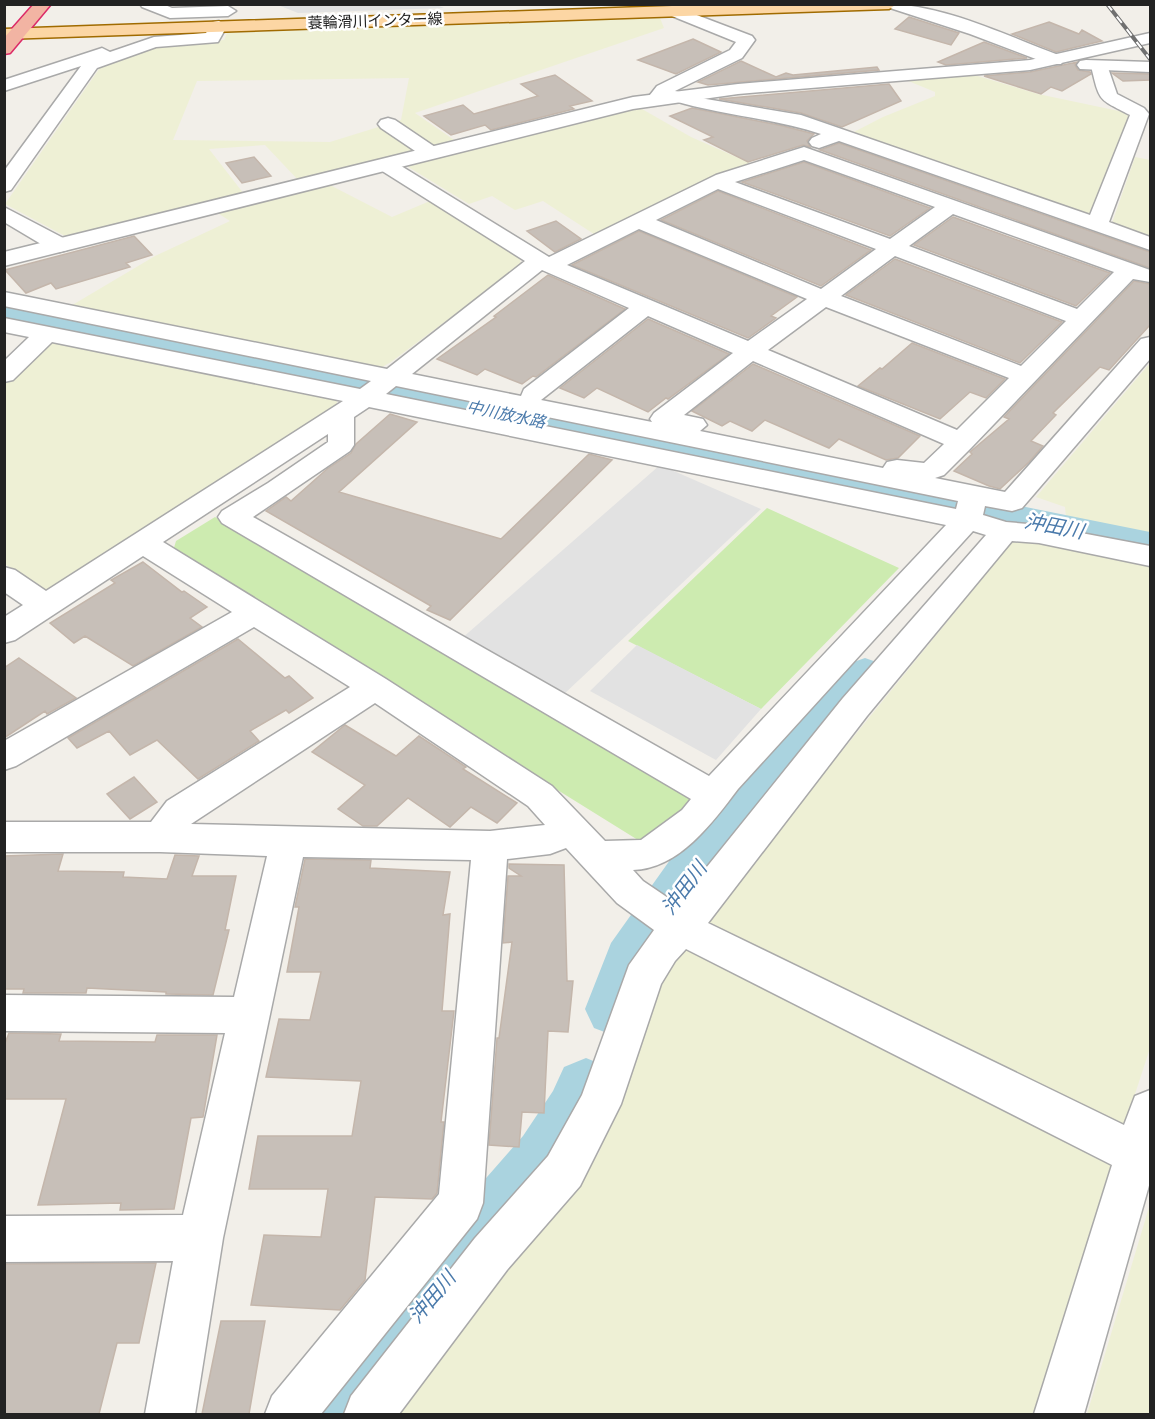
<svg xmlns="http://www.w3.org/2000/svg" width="1155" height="1419" font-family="'DM Sans','Noto Sans JP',sans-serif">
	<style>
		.farmland { fill: #eef0d5; fill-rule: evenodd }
		.grass { fill: #cdebb0 }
		.parking { fill: #e2e2e2 }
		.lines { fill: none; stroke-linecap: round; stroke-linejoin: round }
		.river { fill: #aad3df; fill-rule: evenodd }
		.building { fill: #c7bfb8; stroke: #c4b6ab; stroke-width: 1.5 }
		.minor-casing { stroke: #a9a9a9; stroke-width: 3 }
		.tertiary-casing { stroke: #a9a9a9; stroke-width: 3 }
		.primary-casing { stroke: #a06b00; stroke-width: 3 }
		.trunk-casing { stroke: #dc2a67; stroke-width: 3 }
		.minor { fill: #fff; fill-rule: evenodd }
		.tertiary { fill: #fff; fill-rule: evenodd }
		.primary { fill: #fcd6a4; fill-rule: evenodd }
		.trunk { fill: #f2b4a3; fill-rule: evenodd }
		.rail-casing { stroke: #707070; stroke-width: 4 }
		.rail { stroke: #fff; stroke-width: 2; stroke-dasharray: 8; stroke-linecap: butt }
		.labels { text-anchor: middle; stroke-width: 5; stroke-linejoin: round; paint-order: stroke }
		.far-street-label { font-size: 15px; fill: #222; stroke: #fff }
		.far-water-label { font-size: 16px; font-style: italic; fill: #4a7aab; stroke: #fff }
		.water-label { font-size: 20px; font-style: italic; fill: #4a7aab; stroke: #fff }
	</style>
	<rect width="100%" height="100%" fill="#f2efe9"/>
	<path class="farmland" d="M660 18 664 28 415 113 457 142 299 181 265 145 209 149 244 194 65 236 5 204 104 62 159 45 224 40 227 33ZM409 78 401 120 330 142 173 140 197 81Z
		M971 74 1038 94 1133 114 1091 221 850 134 883 117 935 96V92L906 80Z
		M635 105 691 137 752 164 597 236 543 201 515 210 492 196 469 204 405 165Z
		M1135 157 1150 160V240L1111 226Z
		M326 183 392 217 430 201 519 255 521 265 391 362 377 370 69 307 155 256 230 221 213 210Z
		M48 339 337 398V408L46 592 5 564V382Z
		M1150 363V534L1066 517 1065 507 1036 497Z
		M1016 537 1150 564V1048L1123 1131 703 922Z
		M688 944 1119 1163 1041 1414H397L599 1153 634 1044 659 980Z
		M1150 1204V1414H1087Z"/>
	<path class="grass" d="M767 508 899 568 761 709 628 641Z
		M215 517 698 802 646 845 173 551 176 541Z"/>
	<path class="parking" d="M434 4 444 8 298 13 278 5Z
		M660 465 761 509 563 695 461 639Z
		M637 645 761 709 716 760 590 691Z"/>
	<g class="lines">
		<path class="river" d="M4 302 1150 532V560L4 323Z
			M865 658 882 664 889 676 882 688 710 892 658 971 636 1028 615 1036 594 1028 585 1009 611 943 670 860 848 664Z
			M586 1058 608 1067 618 1088 598 1134 569 1182 465 1307 381 1414H298L309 1388 416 1258 523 1136 553 1091 564 1067Z"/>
	</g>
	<path class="building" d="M909 17 959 33 951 45 895 29Z
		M1049 22 1079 34 1082 30 1102 41 1056 52 1012 34Z
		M693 39 721 52 676 74 638 60Z
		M984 42 1027 58 946 65 938 62Z
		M741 61 776 77 786 73 793 75 877 67 879 70 708 85 698 82Z
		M1077 62 1075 65 1078 70 1090 72 1091 74 1062 91 1051 87 1041 94 984 76 1030 72Z
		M1112 73 1150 74V80L1123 81Z
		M555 75 592 101 570 106 574 109 491 130 485 125 451 135 424 116 463 105 474 114 538 96 521 84Z
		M889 84 901 101 842 127 801 113 719 99Z
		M692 108 783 126 814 134 807 141 810 147 803 145 748 162 704 140 713 137 670 116Z
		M839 143 1150 252V268L820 150Z
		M254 157 271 176 242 183 226 163Z
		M804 162 930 208 890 236 742 182Z
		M718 191 871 250 821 286 661 220Z
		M953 217 1110 273 1076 306 914 245Z
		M556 221 581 239 555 252 527 231Z
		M639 231 797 297 771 316 776 318 748 338 572 265Z
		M134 236 152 255 126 263 130 267 56 289 51 283 26 293 5 270Z
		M895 259 1062 322 1020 363 846 295Z
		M548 275 625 309 536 377 533 376 522 384 485 369 477 375 437 359 496 317 494 316Z
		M1134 281 1150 284V325L1109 370 1100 367 1053 413 1056 415 1031 441 1043 446 1029 462 1000 489 989 486 954 471 972 454 970 452 1009 419 1004 417Z
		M648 319 729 354 668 399 666 398 648 412 597 388 584 398 560 388Z
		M912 343 1005 379 986 398 970 392 940 419 858 386 880 368 882 369Z
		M753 364 920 436 898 458 886 460 839 439 829 448 765 420 752 431 730 421 722 426 692 411Z
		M390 414 417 422 339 492 501 539 589 454 612 460 450 620 427 610 431 606 266 511 286 497 291 501 327 469 351 453 356 444Z
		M143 562 182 592 184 591 207 607 190 618 202 627 133 666 85 636 74 643 50 623 115 583 111 580Z
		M238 639 285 678 289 676 313 698 289 713 286 710 250 731 259 741 198 779 157 740 130 755 109 731 77 748 68 738Z
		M19 658 76 698 47 714 45 711 4 738V668Z
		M345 725 396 756 419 736 466 767 463 769 517 803 497 823 471 807 450 827 408 798 377 826H363L338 809 365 785 312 752Z
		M134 777 157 802 130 819 107 794Z
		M63 854 58 871 124 872 123 877 167 879 175 855 199 856 192 876H236L225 930H229L213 995 166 994V992L87 988 86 993H23L24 989H4V856Z
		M305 859 371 860 370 868 450 872 443 915 450 914 442 1011H454L441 1122H444L437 1193 432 1199 375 1197 365 1280 340 1310 251 1305 264 1235 321 1237 328 1189H249L258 1136H352L361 1081 266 1077 279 1019 310 1020 321 972H287L299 907H295Z
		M509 864 564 865 567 981H573L568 1032 548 1031 544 1113 522 1112 519 1147 489 1145 497 1038H499L512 942 503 943 508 876H521L509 868Z
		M9 1033 61 1034 59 1041 155 1042 157 1035H217L203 1117 191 1118 174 1209 120 1210 121 1203 38 1205 66 1099H4V1046Z
		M156 1263 139 1343H117L99 1414H4V1264Z
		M221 1321H265L249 1414H202Z"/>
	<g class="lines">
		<defs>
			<path id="minor" d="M140 4H163L172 8 228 6 236 11 228 16 170 18 142 7Z
				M885 4C943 4 1007 36 1061 56L1064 60 1061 64H1049L970 34 887 7Z
				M673 6 752 36 755 40 742 58 675 91 706 99 801 115 1090 215 1130 115C1098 98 1100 103 1091 66L1094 62H1106L1117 94 1144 108 1149 114 1109 222 1150 237V250L839 141 819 148 812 146 809 142 812 138 821 134C772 118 720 115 671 100L668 95 662 104H648L646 100 657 86 730 50 736 42 667 14 665 11 667 8Z
				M219 21 227 26 218 42 156 47 97 68 11 190 4 192V171L81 66 4 91V80L102 48 110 52 154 37 206 33 213 22Z
				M388 118 395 120 438 149 441 153 438 157H424L381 128 378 124 381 120Z
				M804 147 1150 270V282L1133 279 971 448 944 475 935 478 1005 492 1141 339 1150 337V359L1022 508 1012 511 985 506 983 515 1006 522 1039 525 1150 546V566L1039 543 1012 541 867 716 708 923 1124 1125 1135 1096 1150 1090V1182L1084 1414H1034L1112 1165 686 949 675 961 661 984 621 1104 580 1186 507 1270 399 1414H344L351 1396 475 1238 548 1156 582 1095 629 965 654 930 617 903 566 848 550 854 507 859 483 1203 477 1219 321 1414H265L272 1396 439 1194 471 860 303 857 223 1238 195 1414H145L173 1261 4 1262V1216L183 1215 225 1033 4 1031V995L234 997 267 856 160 852H4V822H151L167 801 350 687 254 627 16 766 4 770V741L232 612 143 556 15 640 4 643V617L23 605 4 592V567L15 570 46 591 343 401 52 342 13 380 4 382V361L29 337 4 332V318L360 389 371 381 4 306V292L387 369 525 261 379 169 376 165 379 161H393L549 257 716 175ZM804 160 935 207 890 239 735 182ZM718 189 876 249 821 289 656 220ZM953 214 1114 272 1077 309 909 246ZM639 229 807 299 748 341 567 265ZM895 256 1066 321 1021 366 841 296ZM542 270 629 308 524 389 521 396 412 374ZM826 307 1009 378 957 430 768 350ZM648 316 733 353 654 413 650 419 652 422 541 400ZM753 361 944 444 924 463 897 460 887 462 883 468 700 431 707 425 703 419 684 415ZM396 386 958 501 956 509 386 394ZM369 407 946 525 709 776 253 517 350 451 354 445V417ZM328 434V442L268 483 222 511 218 517 222 523 691 799 682 810 641 840 605 841 552 786 386 679 163 542ZM973 531 986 535 843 698 677 904 643 881 633 870C679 869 713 822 738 789ZM375 703 528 806 545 825 490 831 191 824Z
				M4 207 67 240 70 245 67 250 59 252 51 250 4 222Z"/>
			<path id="tertiary" d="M1150 33V43L1030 70 738 94 633 109 4 266V252L633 97 738 84 1030 60Z
				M1086 60 1150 62V72L1080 69 1077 65 1080 61Z"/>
			<path id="primary" d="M730 4H897L889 9 4 39V29Z"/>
			<path id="trunk" d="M34 4H51L10 53 4 54V38Z"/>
		</defs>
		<use href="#minor" class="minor-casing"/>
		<use href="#tertiary" class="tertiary-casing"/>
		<use href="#primary" class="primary-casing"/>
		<use href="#trunk" class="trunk-casing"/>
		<use href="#minor" class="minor"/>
		<use href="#tertiary" class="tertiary"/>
		<use href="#primary" class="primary"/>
		<use href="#trunk" class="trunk"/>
		<defs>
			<path id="rail" d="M1107 4 1150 59"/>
		</defs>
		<use href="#rail" class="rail-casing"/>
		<use href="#rail" class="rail"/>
	</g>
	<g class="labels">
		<g class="far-street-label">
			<text transform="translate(375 21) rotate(-2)" y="5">蓑輪滑川インター線</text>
		</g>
		<g class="far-water-label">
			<text transform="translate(506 414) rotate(12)" y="6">中川放水路</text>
		</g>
		<g class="water-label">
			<text transform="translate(1054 526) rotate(11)" y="7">沖田川</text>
			<text transform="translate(684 888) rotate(-53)" y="7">沖田川</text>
			<text transform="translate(432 1297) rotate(-50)" y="7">沖田川</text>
		</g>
	</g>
	<rect width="1155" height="1419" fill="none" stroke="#222222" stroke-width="12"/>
</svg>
